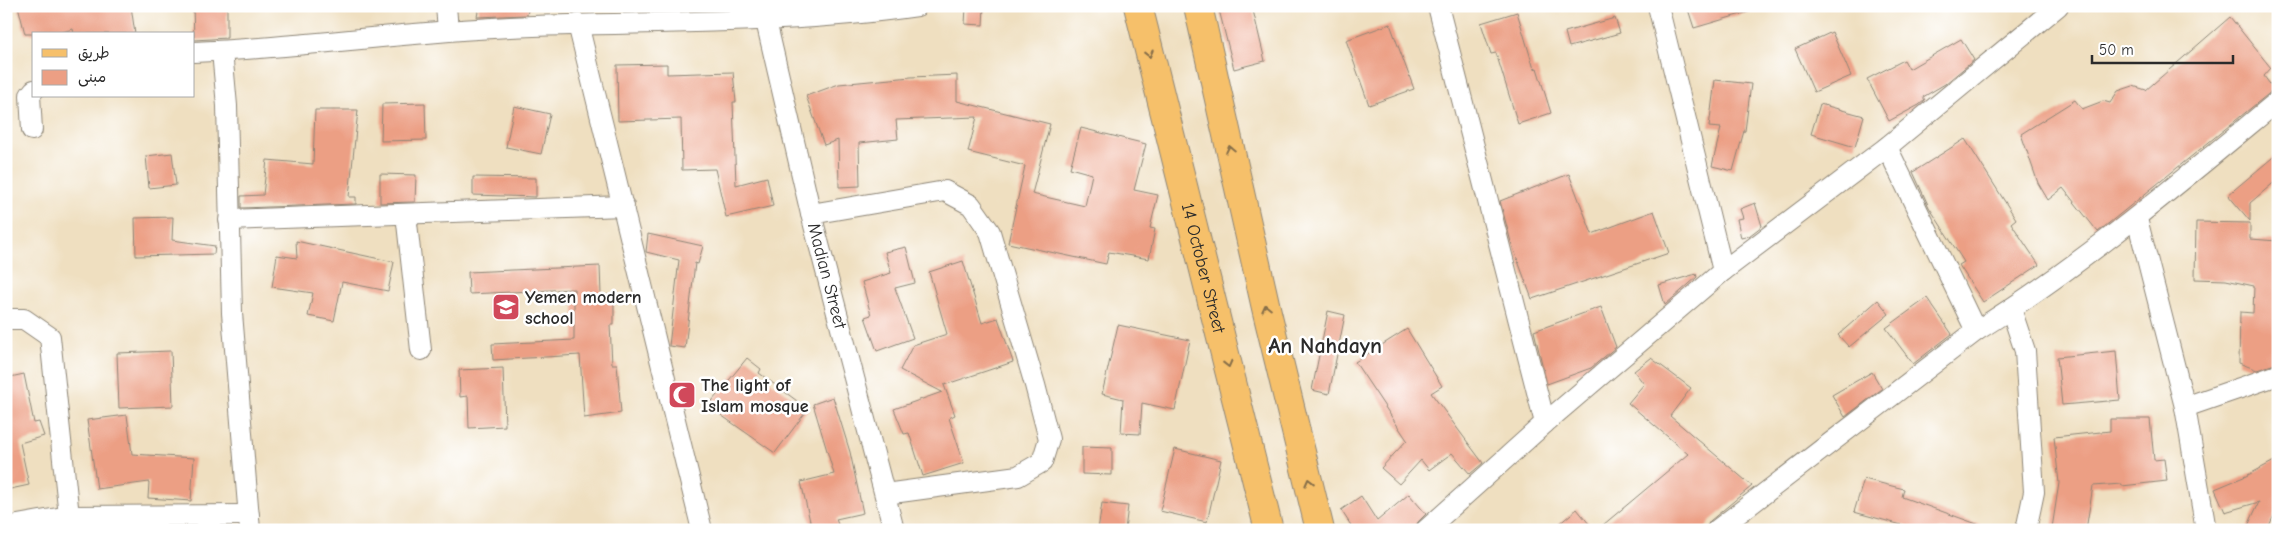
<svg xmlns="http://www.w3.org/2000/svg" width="2284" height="536" font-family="'Comic Neue','Playpen Sans Arabic',sans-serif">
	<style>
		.building { fill: #ec9f84 }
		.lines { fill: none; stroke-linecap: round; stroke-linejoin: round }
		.street-casing { stroke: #8d8576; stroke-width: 22 }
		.primary-casing { stroke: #8d8576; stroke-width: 30 }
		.street { stroke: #fff; stroke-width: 20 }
		.primary { stroke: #f6c06b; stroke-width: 28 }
		.oneway { stroke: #866e48 }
		.labels { text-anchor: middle; stroke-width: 5; stroke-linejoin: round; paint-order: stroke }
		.street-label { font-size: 18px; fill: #2b2b2b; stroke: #fff }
		.poi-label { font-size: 18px; font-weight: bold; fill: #2b2b2b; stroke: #fff; text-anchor: start }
		.district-label { font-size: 22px; font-weight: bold; fill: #2b2b2b; stroke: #fff }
	</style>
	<rect width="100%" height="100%" fill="#fff"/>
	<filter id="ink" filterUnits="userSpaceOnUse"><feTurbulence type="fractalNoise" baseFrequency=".02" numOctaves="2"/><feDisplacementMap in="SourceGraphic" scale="10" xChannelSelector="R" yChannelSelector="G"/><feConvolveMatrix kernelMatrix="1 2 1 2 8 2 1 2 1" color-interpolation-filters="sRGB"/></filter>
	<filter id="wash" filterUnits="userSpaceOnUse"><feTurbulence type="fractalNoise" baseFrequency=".0096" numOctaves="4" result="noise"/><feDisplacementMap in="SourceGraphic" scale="20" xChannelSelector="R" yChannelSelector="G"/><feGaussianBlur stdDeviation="1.12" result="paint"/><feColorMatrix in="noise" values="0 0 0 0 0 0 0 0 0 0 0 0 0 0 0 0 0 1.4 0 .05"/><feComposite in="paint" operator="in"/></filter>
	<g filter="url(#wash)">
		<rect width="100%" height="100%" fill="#efdfc0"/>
		<g id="blocks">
			<path class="building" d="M18 6H131L135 34H74L73 29 56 34H25Z
				M193 6H227V38L194 40Z
				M479 6H529L527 15 477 17Z
				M1218 6H1252L1265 61 1234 69Z
				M1687 6H1754L1755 10 1694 28Z
				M966 7H984L983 25 965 24Z
				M1517 12 1534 69 1537 68 1551 113 1518 124 1496 53 1491 54 1481 23Z
				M2230 17 2271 68 2264 76 2272 87V91L2098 232 2063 188 2048 200 2038 183 2021 134 2075 100 2082 109 2103 101 2110 103 2118 91 2133 86 2146 90Z
				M1615 18 1620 33 1569 47 1565 32Z
				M1390 24 1414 89 1369 105 1346 40Z
				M1832 32 1851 76 1814 92 1795 49Z
				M1961 39 1974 60 1945 84 1923 97 1925 100 1919 105 1889 121 1867 79 1904 60 1909 69Z
				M667 64V74L733 72 736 102H733L736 185 767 177 773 206 726 217 715 169 682 170 681 119 618 121 617 65Z
				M957 75V101L1050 124 1032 194 1085 206 1092 174 1070 168 1081 128 1146 144 1134 190 1158 195 1150 228 1155 229 1149 259 1109 252 1106 264 1008 243 1025 166 968 152 977 117 896 120 898 139 859 143 860 186 839 187 838 140 824 145 806 96 839 84 911 77Z
				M1715 80 1751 84 1745 131H1744L1733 171 1712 166 1721 128 1709 127Z
				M425 103 426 140 381 141 382 104Z
				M1820 104 1864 116 1855 147 1811 134Z
				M514 106 550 114 541 154 506 147Z
				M315 110H358L349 197H356V204L241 208V196L263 195 267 160 313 164Z
				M1965 139 2016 219 2011 223 2039 265 1983 302 1959 265 1964 262 1929 207 1913 172Z
				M172 153 176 185 149 188 146 156Z
				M2278 153V179L2250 203V221L2228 195Z
				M380 174 416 175 415 202 380 203Z
				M1569 174 1592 234 1654 211 1669 253 1532 299 1511 242 1500 201Z
				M473 177 536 178V197L473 195Z
				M1755 203 1762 226 1749 236 1741 238 1737 219 1743 218 1740 209Z
				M173 217 172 240 215 246 214 254 136 256 135 218Z
				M2196 222 2250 223V239L2278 241V363L2257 370 2239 363 2240 312 2253 313 2254 286 2226 280 2195 279Z
				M648 234 703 246 698 264 695 263 685 348 669 346 679 260 646 252Z
				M296 241 394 262 388 291 342 282 334 321 308 316 313 293 272 287 277 255 297 258Z
				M906 247 915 283 895 288 913 338 877 351 865 317 871 315 862 282 891 273 885 252Z
				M963 261 982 323 998 318 1013 362 944 385 955 415 949 418 964 463 923 476 909 433 904 434 894 409 942 392 900 370 913 345 947 334 929 272Z
				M600 266 601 295H614V325H610L612 364H617L621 413 584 418 580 355 493 360 492 344 574 340V289L469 294 468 272Z
				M1696 274 1697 277 1665 305 1659 285Z
				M1927 298 1952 334 1913 364 1886 328Z
				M1878 300 1889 314 1849 347 1838 335Z
				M1601 307 1616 347 1591 368 1547 384 1534 331Z
				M1328 311 1345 315 1329 394 1312 390Z
				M1118 325 1190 340 1175 410 1142 403 1140 434 1121 433 1123 399 1102 394Z
				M1407 329 1442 386 1431 393 1483 463 1470 474 1452 453 1429 470 1421 460 1399 484 1381 468 1407 440 1355 362Z
				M171 351 173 406 119 408 117 353Z
				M2116 351 2120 400 2062 405 2057 357Z
				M747 358 761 369 759 373 808 409 775 453 708 406Z
				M1651 358 1691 388 1670 416 1752 486 1710 521 1705 530H1597L1688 454 1628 403 1644 384 1634 371Z
				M503 368 505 426 469 428 468 396 460 397 459 370Z
				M1872 372 1882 389 1845 417 1832 395Z
				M24 374 34 423 39 422 44 436 20 443 29 485 6 490V378Z
				M833 397 850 452 863 513 836 519 840 530H812L801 482 834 474 813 404Z
				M127 415 132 454 194 458 191 501 148 498 149 482 97 489 87 420Z
				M2110 419H2150L2154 460 2164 459 2167 481 2122 486V484L2093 486 2086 530 2052 528 2059 483 2054 437 2110 431Z
				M1082 447 1112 448V475L1082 474Z
				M1175 449 1221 460 1207 522 1160 511Z
				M2278 459V507L2267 530H2246L2259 502 2225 512 2215 489 2246 476Z
				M1864 479 1904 489 1902 497 1988 528 1987 530H1920L1854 512Z
				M1409 494 1426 514 1418 522 1414 530H1354L1341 510 1361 496 1377 521Z
				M1102 503 1128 506 1125 530H1098Z
				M1577 509 1594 530H1552Z"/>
		</g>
	</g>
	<g filter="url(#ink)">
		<use href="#blocks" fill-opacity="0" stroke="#8d8576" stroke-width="1"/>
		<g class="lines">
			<defs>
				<g id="street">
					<path d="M446 6 448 30"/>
					<path d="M1438 6 1545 423"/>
					<path d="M1658 6 1723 271"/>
					<path id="s1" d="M766 21 811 214 894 530"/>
					<path d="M578 24 702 530"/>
					<path d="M222 51 227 106 232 313 250 530"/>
					<path d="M194 52C299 48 404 32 510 27 646 21 782 26 917 6"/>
					<path d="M32 130 30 95 34 90"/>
					<path d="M1887 147 1976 331"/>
					<path d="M406 214 421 350"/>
					<path d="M811 214 945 191 971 205 990 232 1035 385 1049 439 1042 462 1018 476 885 494"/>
					<path d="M2137 219 2185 407 2206 530"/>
					<path d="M229 220 624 206"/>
					<path d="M2011 309 2025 351 2034 492 2026 530"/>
					<path d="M6 319H24L50 337 69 516"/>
					<path d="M2185 407 2278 375"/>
					<path d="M6 527 69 516 249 515"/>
					<path d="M1426 530 1545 423 1723 271 1887 147 2058 6"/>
					<path d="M1717 530 1976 331C2084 264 2180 182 2278 101"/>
				</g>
				<g id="primary">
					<path id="s2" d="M1138 6 1269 530"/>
					<path d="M1198 6 1266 308 1320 530"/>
				</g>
			</defs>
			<use href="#street" class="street-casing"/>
			<use href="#primary" class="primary-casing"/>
			<use href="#street" class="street"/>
			<use href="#primary" class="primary"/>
		</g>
		<defs><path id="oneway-chevron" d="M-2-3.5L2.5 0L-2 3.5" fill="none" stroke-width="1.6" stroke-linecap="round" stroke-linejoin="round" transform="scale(1.25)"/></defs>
		<g class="oneway">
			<use href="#oneway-chevron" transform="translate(1149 54) rotate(76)"/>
			<use href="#oneway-chevron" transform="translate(1230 149) rotate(-103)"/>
			<use href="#oneway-chevron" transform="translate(1266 308) rotate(-103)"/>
			<use href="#oneway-chevron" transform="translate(1228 364) rotate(76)"/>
			<use href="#oneway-chevron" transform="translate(1309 482) rotate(-104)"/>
		</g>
	</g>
	<defs>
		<symbol id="school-square" viewBox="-11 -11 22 22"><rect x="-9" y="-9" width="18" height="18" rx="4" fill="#d1495b" stroke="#fff"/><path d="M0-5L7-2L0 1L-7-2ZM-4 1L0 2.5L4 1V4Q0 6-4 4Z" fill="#fff"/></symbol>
		<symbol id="mosque-square" viewBox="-11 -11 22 22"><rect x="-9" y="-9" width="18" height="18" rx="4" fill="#d1495b" stroke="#fff"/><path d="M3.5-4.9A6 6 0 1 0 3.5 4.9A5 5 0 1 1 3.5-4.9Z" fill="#fff"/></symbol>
	</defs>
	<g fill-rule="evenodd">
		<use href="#school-square" x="490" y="291" width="32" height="32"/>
		<use href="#mosque-square" x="666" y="379" width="32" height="32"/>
	</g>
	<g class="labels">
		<g class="street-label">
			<text dy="6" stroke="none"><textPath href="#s2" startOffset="270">14 October Street</textPath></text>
			<text dy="6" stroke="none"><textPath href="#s1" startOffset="262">Madian Street</textPath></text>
		</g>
		<g class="poi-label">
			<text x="525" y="303">Yemen modern<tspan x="525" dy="21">school</tspan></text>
			<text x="701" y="391">The light of<tspan x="701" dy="21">Islam mosque</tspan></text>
		</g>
		<g class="district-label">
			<text x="1325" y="353">An Nahdayn</text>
		</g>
	</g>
	<rect width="2284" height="536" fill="none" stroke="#fff" stroke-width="25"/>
	<rect x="32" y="32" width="162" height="65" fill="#ffffff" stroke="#aaaaaa"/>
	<rect x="42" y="49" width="25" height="8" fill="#f6c06b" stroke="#aaaaaa"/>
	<text x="78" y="58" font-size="15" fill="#2b2b2b">طريق</text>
	<rect x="42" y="70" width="25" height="15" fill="#ec9f84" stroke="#aaaaaa"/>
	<text x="78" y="82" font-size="15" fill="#2b2b2b">مبنى</text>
	<path d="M2092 55v8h141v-8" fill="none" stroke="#2b2b2b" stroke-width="2.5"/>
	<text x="2099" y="55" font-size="15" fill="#2b2b2b" stroke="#ffffff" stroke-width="4" paint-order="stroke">50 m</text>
</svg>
